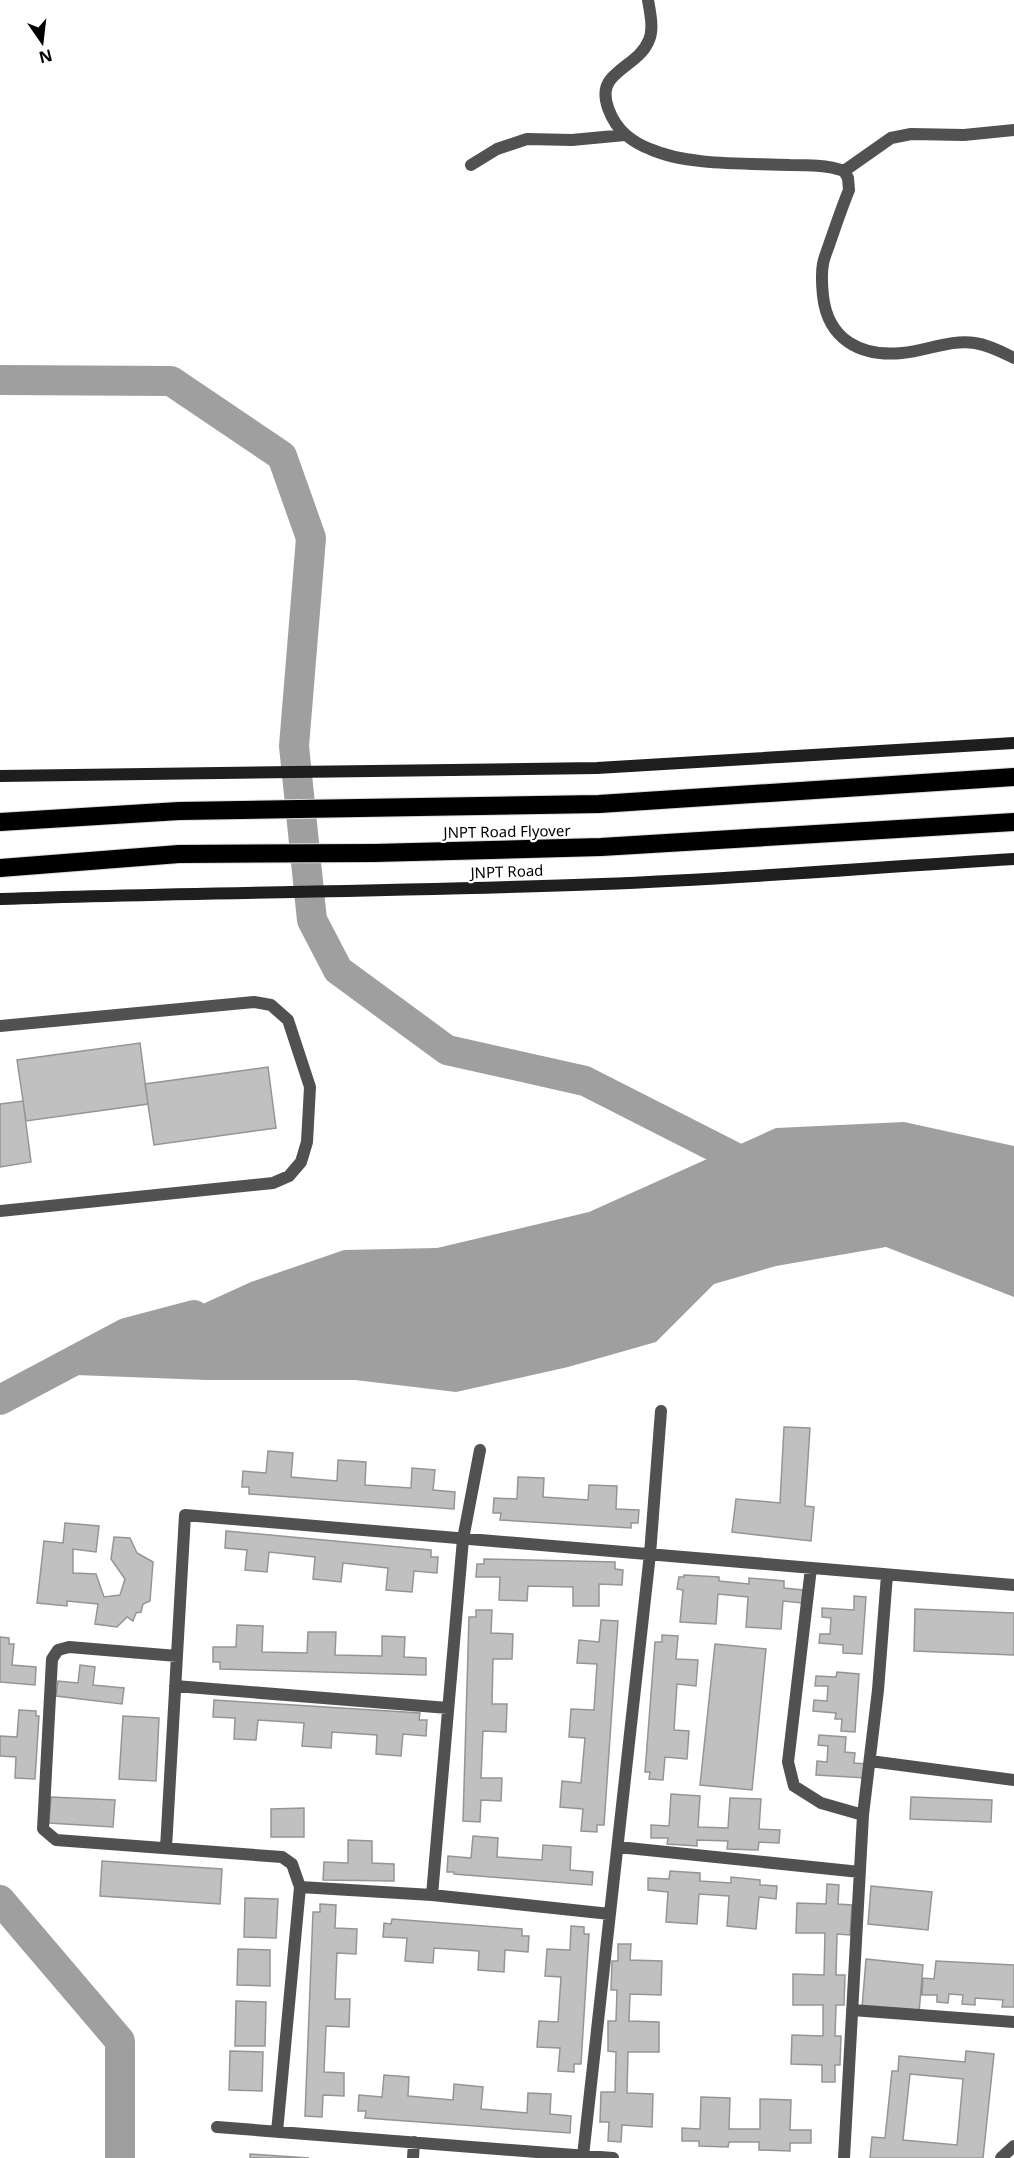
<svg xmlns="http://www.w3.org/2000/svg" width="1014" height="2158" font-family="'Noto Sans',sans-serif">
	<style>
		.water { fill: #9f9f9f }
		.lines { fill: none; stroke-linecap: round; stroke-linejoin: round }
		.river { stroke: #9f9f9f; stroke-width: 30 }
		.building { fill: #c0c0c0; stroke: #959595; stroke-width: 1.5; fill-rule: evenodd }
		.highway-casing { stroke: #dbdbdb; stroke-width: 20 }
		.street { stroke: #515151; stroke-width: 12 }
		.secondary { stroke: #1e1e1e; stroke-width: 12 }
		.highway { stroke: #000; stroke-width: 18 }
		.labels { text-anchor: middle; stroke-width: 4.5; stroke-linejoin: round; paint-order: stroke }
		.street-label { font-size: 15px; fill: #000; stroke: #fff }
	</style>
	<rect width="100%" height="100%" fill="#fff"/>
	<path class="water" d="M904 1122 1014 1146V1297L886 1247 776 1266 714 1284 656 1342 568 1367 456 1392 355 1380H207L49 1374 251 1282 344 1250 437 1248 589 1212 776 1128Z"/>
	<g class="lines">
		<path class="river" d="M0 380 171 381 282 456 311 538 294 746 312 920 338 970 447 1050 585 1081 760 1170
			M0 1400 126 1333 194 1315
			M0 1900 120 2041V2158"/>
	</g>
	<path class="building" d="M140 1043 148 1104 26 1121 17 1060Z
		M268 1067 276 1128 154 1145 145 1084Z
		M23 1101 31 1162 0 1167V1104Z
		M784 1427 810 1428 805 1506 814 1507 811 1541 732 1532 736 1499 780 1503Z
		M268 1451 293 1453 291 1477 337 1481 338 1460 366 1462 365 1485 411 1488 412 1468 435 1470 433 1490 455 1492 454 1509 249 1494V1487H242L243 1471 266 1473Z
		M518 1477 544 1478 543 1497 588 1500 589 1485 617 1486 616 1509 639 1510 638 1523H631V1528L500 1520 501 1513H493L494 1498 517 1499Z
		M65 1523 99 1526 96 1552 73 1549V1573L96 1574 104 1597 120 1595 125 1579 111 1559 114 1537 130 1538 137 1553 153 1562 150 1601 143 1604 141 1612 136 1613 133 1621 127 1617 117 1627 95 1624 98 1604 67 1601V1606L37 1603 44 1541 63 1543Z
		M226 1531 431 1550V1557H438L437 1573 414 1571 412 1592 386 1590 388 1568 343 1563 341 1582 313 1579 315 1557 269 1552 267 1572 245 1570 247 1550 225 1548Z
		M484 1559 615 1562V1569L623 1570 622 1585 599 1584V1606H573V1587L528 1586 527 1601 499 1600 500 1577H476L477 1564H484Z
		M684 1575 719 1577V1581L749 1584V1578L784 1581V1588L803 1590 802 1603 783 1601 781 1629 746 1627 748 1597 718 1594 716 1624 680 1622 683 1590 677 1589 679 1577H684Z
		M854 1596 866 1597 862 1654 843 1653V1645L819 1643 820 1634H830L831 1618 822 1617V1608L854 1610Z
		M915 1609 1014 1613V1655L914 1651Z
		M476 1610H492L491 1633 513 1634 512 1659H493L492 1704H507L506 1732 483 1731 481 1778H502L501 1801 481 1800 480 1822 463 1821 469 1617H476Z
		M601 1620 618 1621 604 1825H597V1832L581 1831 583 1809 560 1807 562 1781 581 1783 585 1738 569 1737 571 1709 594 1710 597 1664 577 1663 579 1640 599 1642Z
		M237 1625 263 1626 262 1652 307 1653 308 1632H336L335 1655 382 1656V1636L405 1637 404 1657 426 1658V1675L220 1669V1662H213V1647H236Z
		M662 1635 678 1636 676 1659 698 1660 696 1686 677 1684 674 1730 689 1731 687 1759 665 1757 663 1780 649 1779 650 1772H645L655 1642H662Z
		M0 1637 9 1638V1644H14L12 1665 36 1667 35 1685 0 1682Z
		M715 1644 766 1649 752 1790 700 1785Z
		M80 1665 95 1667 93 1685 124 1688 122 1704 56 1696 58 1681 78 1683Z
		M837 1672 859 1674 855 1732 841 1731 842 1719H835L836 1713 813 1711 814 1700 827 1701 828 1686H815L816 1676 836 1677Z
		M214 1700 420 1713 419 1720H427L426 1736 403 1734 401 1756 376 1754 377 1735 332 1732 331 1748 302 1746 304 1723 258 1720 256 1740 234 1739 235 1718 213 1717Z
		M19 1710 36 1711V1716H39L35 1779 15 1778 16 1757 0 1756V1736L17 1737Z
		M123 1716 159 1718 156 1781 119 1779Z
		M819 1735 846 1737 845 1752 855 1753 854 1763 867 1764 866 1778 816 1775 817 1761 827 1762 828 1746 818 1745Z
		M671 1794 700 1796 698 1827 728 1828 730 1798 761 1799 759 1829 780 1830 779 1843 759 1842 758 1850 727 1849 728 1841 697 1840V1846L667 1844 668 1838H651V1825L669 1826Z
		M51 1797 115 1800 113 1827 49 1823Z
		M911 1797 992 1800 991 1822 910 1819Z
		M304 1808V1837H271V1809Z
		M473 1836 498 1838 497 1857 542 1860 543 1845 571 1847 570 1870 593 1872 592 1885 454 1874V1872H447L448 1856 471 1858Z
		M348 1840 372 1841V1863L394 1864V1881L323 1880 324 1862 348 1863Z
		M102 1861 222 1869 220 1904 100 1896Z
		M670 1871 700 1873V1881L731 1883V1877L760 1880V1885L777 1886 776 1899 759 1897 756 1929 727 1926 729 1896 699 1894 697 1924 666 1922 668 1892 648 1890V1878L669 1879Z
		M827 1884 839 1885 838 1904 852 1905 850 1935 837 1934 836 1975H845L844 2005H836L835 2036H841L840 2065H835V2082H822V2065L791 2064 792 2035 823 2036V2005H793V1974L824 1975 825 1933H796L797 1903 826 1904Z
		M871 1886 932 1892 928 1930 868 1924Z
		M245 1898 278 1899 276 1938 244 1937Z
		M320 1904 336 1905 335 1928 357 1929 356 1954 337 1953 335 1999H350L349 2027 326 2026 324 2072 344 2073V2096L323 2095 322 2117 305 2116 313 1912H320Z
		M392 1919 522 1929V1936H529L528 1952 505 1950 504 1972 478 1970 479 1951 434 1948 433 1963 405 1961 407 1938 383 1937 384 1923 391 1924Z
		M571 1926 584 1927V1934H589L581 2064H574V2072L558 2071 560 2048 537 2047 539 2021 558 2022 561 1977 545 1976 547 1949 570 1950Z
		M618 1944H631L630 1960 662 1961 661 1995 630 1994 629 2021 659 2022V2052H628L627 2093 653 2094 652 2127 622 2125 621 2142 608 2141 609 2122H600L601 2092H615L616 2052 608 2051V2021H616L617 1990H611L612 1961H618Z
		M238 1949 270 1950V1986L237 1985Z
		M866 1959 923 1965 919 2013 862 2008Z
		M936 1961 1014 1965V2007H1002L1003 2000 975 1998V2005L962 2004 963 1995 949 1994 948 2003 937 2002V1995H922L923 1978 934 1979Z
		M236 2001 266 2002 265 2046H235Z
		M230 2051 263 2052 262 2091 229 2090Z
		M966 2051 994 2054 983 2158H870L872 2137 885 2138 892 2071H898L899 2056 965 2062ZM910 2074 963 2079 957 2145 903 2140Z
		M384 2075 409 2077 408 2096 453 2100 454 2084 483 2087 481 2109 527 2113 528 2093 551 2094 550 2114 571 2116 570 2133 365 2118 366 2111H358L359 2095 382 2097Z
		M701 2097 730 2098 729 2129H760V2099L791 2100 790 2130H811V2143H790V2151L759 2150V2142H729L728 2147 699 2146V2141H682V2128L700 2129Z
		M250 2154 309 2158H250Z"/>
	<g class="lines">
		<defs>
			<path id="highway" d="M0 822 179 811 599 804 1014 777
				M0 868 179 854 374 853 601 847 1014 822"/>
		</defs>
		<use href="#highway" class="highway-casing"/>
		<path class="street" d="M648 0C650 12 654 29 649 40 642 58 623 65 611 79 597 95 613 124 626 135 633 141 642 146 650 149 688 166 747 163 790 165 807 165 828 165 844 171L848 178 849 190C842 207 836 225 830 242 828 249 824 257 823 264 821 274 822 286 823 296 828 340 861 357 902 353 926 351 951 339 975 343 989 345 1002 352 1014 358
			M471 165 497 149 527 139 572 140 625 135
			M844 171 891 138 911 134 964 135 1014 130
			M0 1026 254 1002 271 1005 288 1020 310 1087 307 1142 301 1162 289 1176 273 1183 0 1211
			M811 1568 788 1762 794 1786 821 1803 863 1815 844 2158
			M177 1656 69 1647 58 1650 52 1659 43 1829 56 1840 282 1857 292 1864 300 1887 277 2132
			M175 1686 448 1708
			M870 1761 1014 1780
			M863 1815 878 1690 887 1575
			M618 1847 860 1872
			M166 1848 185 1515 1014 1585
			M300 1887 432 1895 610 1914
			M432 1895 463 1539 480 1450
			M852 2010 1014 2022
			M217 2127 613 2158
			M583 2156 650 1554 661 1411
			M413 2158 414 2142
			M1001 2158 1014 2146"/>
		<path class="secondary" d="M0 776 597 768 1014 743
			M0 899C201 892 401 892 602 884 739 879 877 867 1014 859"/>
		<use href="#highway" class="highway"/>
	</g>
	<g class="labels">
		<g class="street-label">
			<text transform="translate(507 832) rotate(-1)" y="5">JNPT Road Flyover</text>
			<text transform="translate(507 872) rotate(-2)" y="5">JNPT Road</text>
		</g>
	</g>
	<g transform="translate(42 42) rotate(166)" stroke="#ffffff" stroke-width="4.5" paint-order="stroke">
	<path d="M0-4.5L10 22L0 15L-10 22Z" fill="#000000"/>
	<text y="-9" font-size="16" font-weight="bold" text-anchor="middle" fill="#000000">N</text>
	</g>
</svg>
